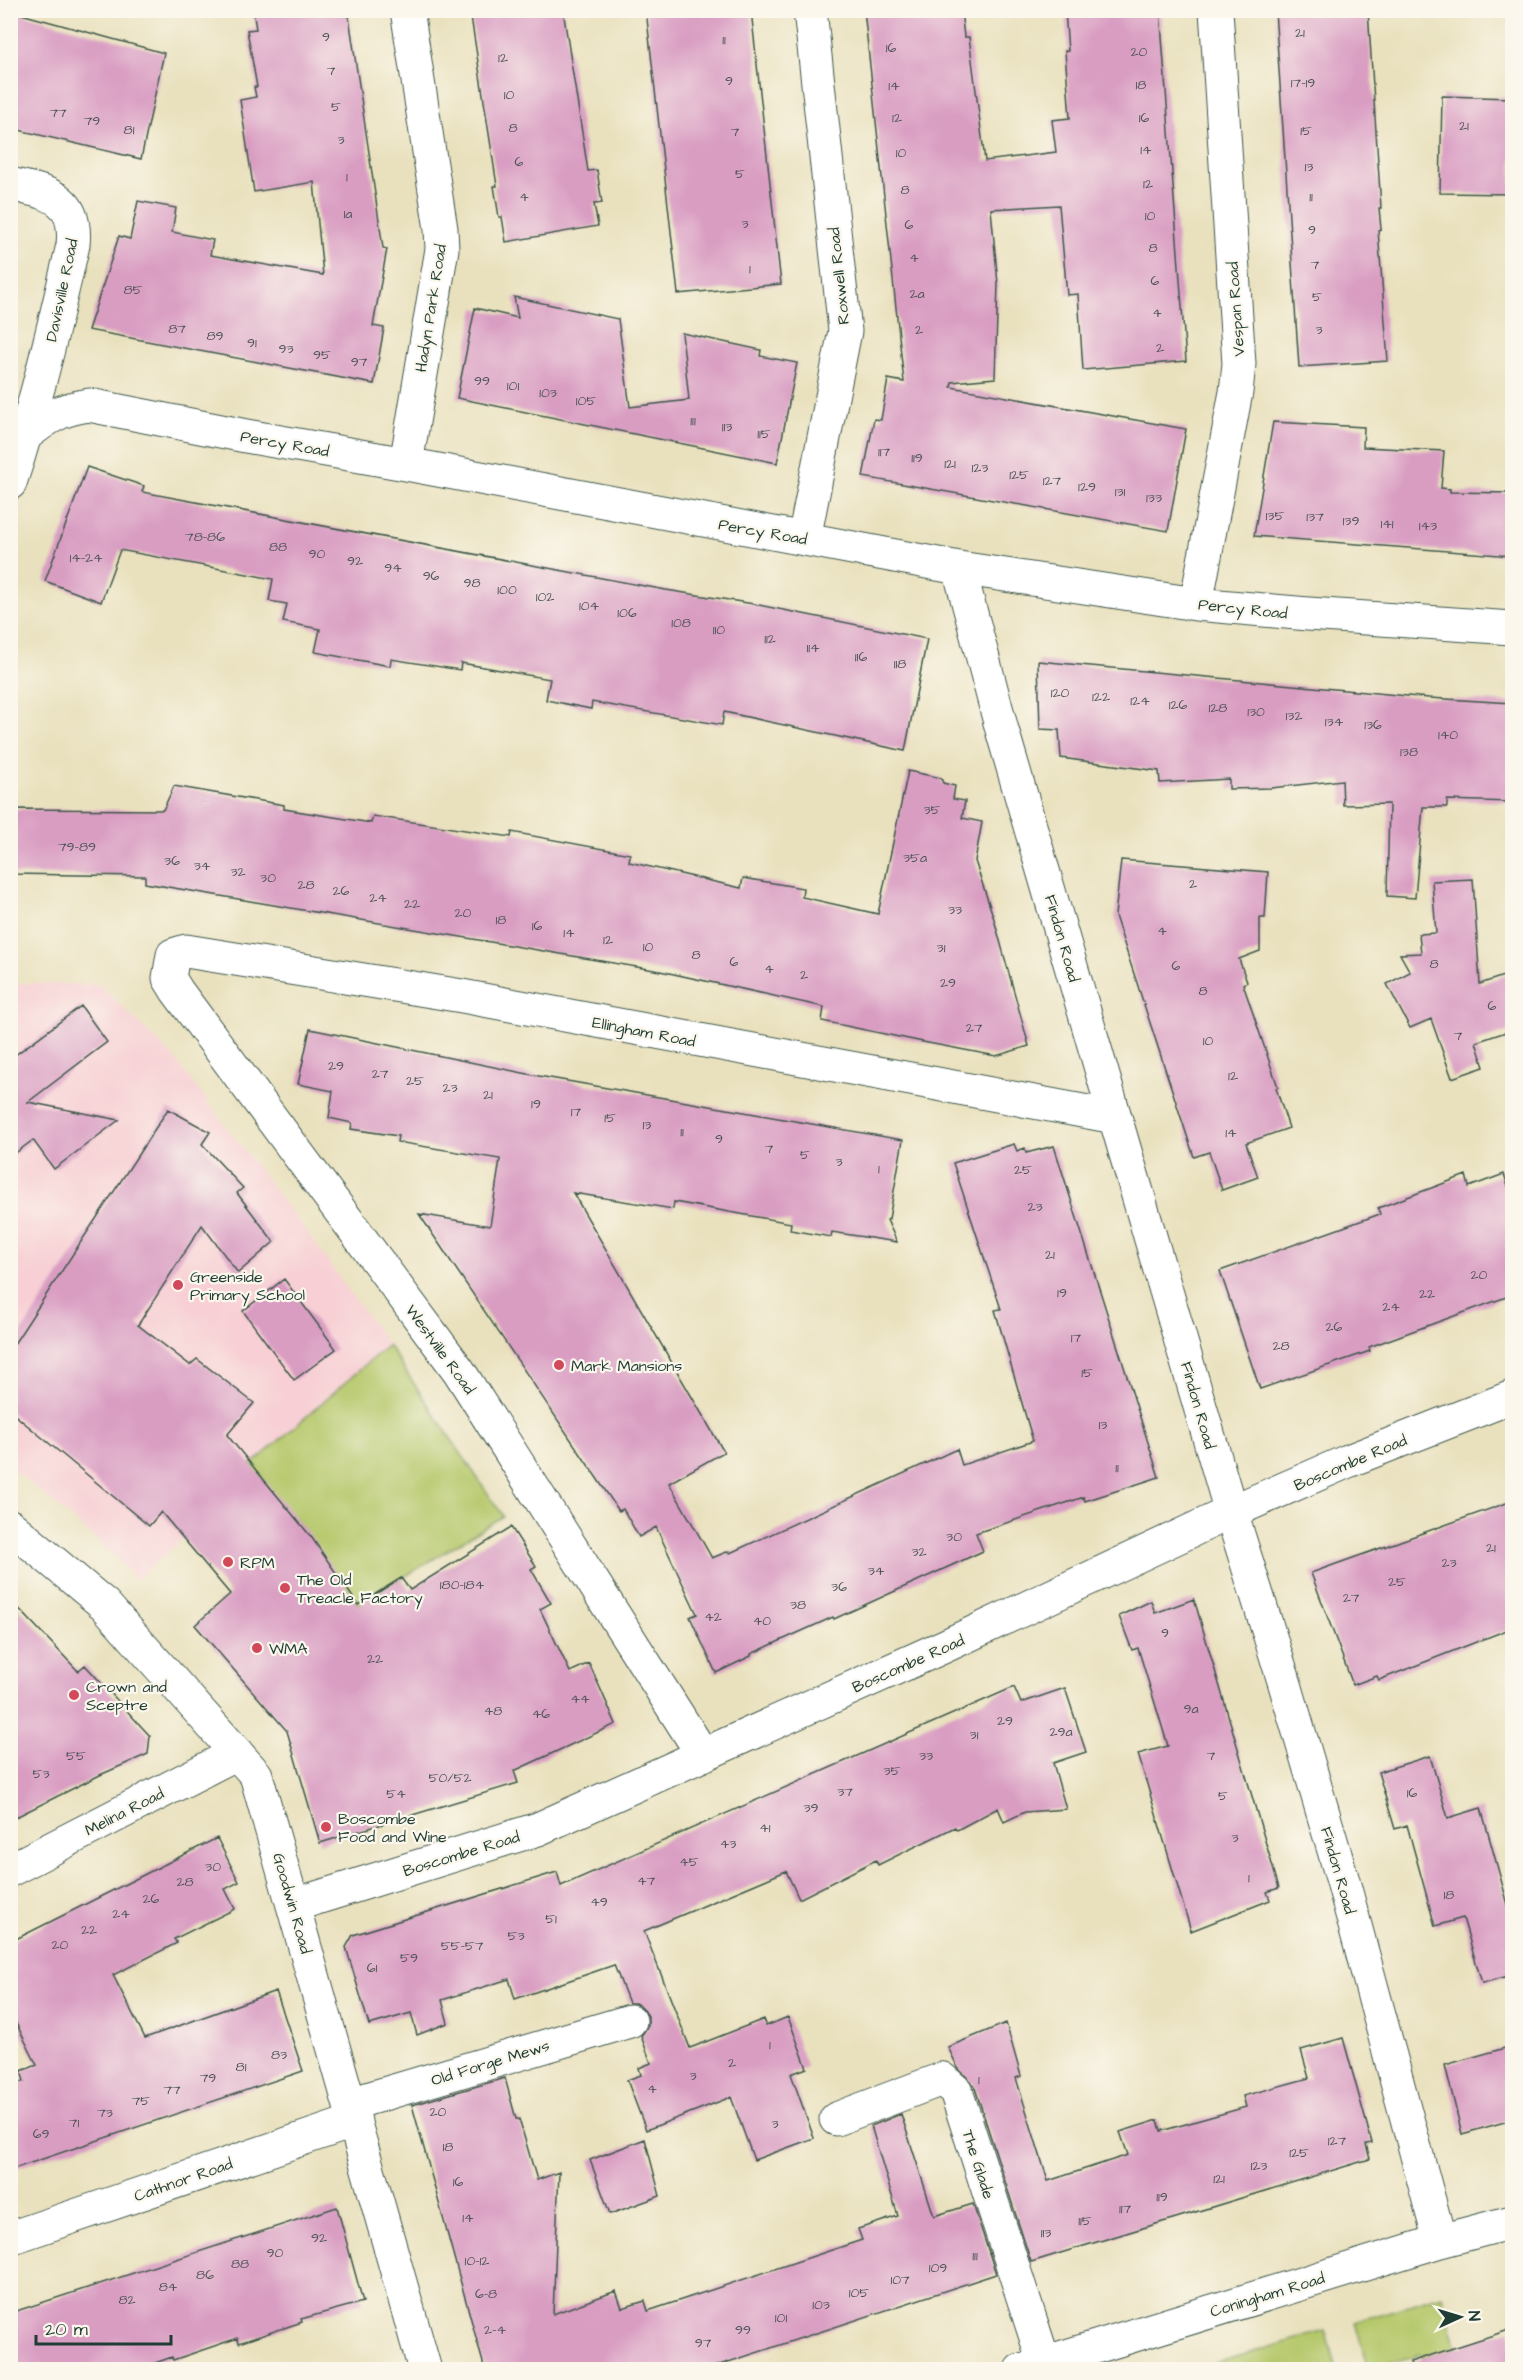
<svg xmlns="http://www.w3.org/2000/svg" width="1523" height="2380" font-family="'Architects Daughter',sans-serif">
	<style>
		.built { fill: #f7cfd4 }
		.green { fill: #b5c86b; stroke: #6a8250; stroke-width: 1.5 }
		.building { fill: #d99dc2 }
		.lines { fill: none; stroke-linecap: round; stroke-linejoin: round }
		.minor-casing { stroke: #3d5649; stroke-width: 35 }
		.minor { stroke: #fff; stroke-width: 33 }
		.poi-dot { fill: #d1495b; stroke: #fbf7ec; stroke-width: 2 }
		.labels { text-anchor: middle; stroke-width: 4.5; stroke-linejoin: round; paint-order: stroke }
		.number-label { font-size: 14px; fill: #4e5558 }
		.street-label { font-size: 16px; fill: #1f3d34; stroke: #fbf7ec }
		.poi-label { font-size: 16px; fill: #1f3d34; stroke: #fbf7ec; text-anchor: start }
	</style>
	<rect width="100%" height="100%" fill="#fbf7ec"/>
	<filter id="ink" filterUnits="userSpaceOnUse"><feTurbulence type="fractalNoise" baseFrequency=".0167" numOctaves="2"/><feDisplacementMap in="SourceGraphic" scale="12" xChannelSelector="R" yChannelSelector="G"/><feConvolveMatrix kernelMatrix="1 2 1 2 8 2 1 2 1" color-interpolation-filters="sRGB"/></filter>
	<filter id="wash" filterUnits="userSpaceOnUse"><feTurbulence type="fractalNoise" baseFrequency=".008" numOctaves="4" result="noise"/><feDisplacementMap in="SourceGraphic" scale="24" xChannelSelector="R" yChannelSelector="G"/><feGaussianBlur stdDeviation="1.35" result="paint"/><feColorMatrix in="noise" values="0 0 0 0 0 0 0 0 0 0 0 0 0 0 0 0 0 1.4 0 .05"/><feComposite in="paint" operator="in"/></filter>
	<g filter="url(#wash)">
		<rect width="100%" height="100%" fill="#e9e1be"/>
		<path class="built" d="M11 983 100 985 174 1058 302 1226 406 1370 503 1516 359 1605 257 1471 137 1580 101 1543 11 1467Z"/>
		<path class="green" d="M388 1345 503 1516 359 1605 251 1465Z
			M1442 2295 1463 2369 1424 2358 1420 2354 1368 2369 1355 2322Z
			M1325 2331 1337 2369H1195Z"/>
		<g id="blocks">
			<path class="building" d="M253 10H348L383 248 387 249 373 326 384 328 374 384 88 330 119 236 130 239 138 201 176 208 172 232 213 240 210 255 323 275 314 182 254 192 240 100 256 97 254 87H257L247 30 256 29Z
				M470 10H563L588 171 597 170 602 203 594 204 598 226 506 242 502 217H499L494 186H497Z
				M646 10H751L781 284 678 294Z
				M864 10H961L964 37H969L985 161 1056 152 1052 120 1070 118 1065 51H1068L1065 10H1160L1186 361 1083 370 1078 294 1067 295 1059 205 991 209 998 284 995 378 952 382 951 387 1186 429 1168 531 863 477 874 419 881 420 888 379 904 382Z
				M1275 10H1368L1381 208H1379L1381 229 1378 230 1388 361 1299 367Z
				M10 11 164 53 141 159 10 128Z
				M1442 96 1512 98V194L1440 193Z
				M514 297 618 319 630 407 689 400 682 333 761 350 760 356 797 363 777 463 457 398 475 308 518 318Z
				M1273 422 1364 427 1363 447 1444 451 1441 488 1450 489V492L1512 493V556L1254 536Z
				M87 467 144 486 142 492 666 590 754 604 927 639 905 751 724 712 722 725 592 702 591 709 546 700 550 679 461 663 460 670 391 659 390 666 315 652 320 629 283 622 287 604 269 601 273 579 120 550 101 602 45 581Z
				M1038 661 1429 698 1512 703V802L1447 800V807H1423L1415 898 1387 896 1389 804 1343 805 1342 780 1271 788 1229 789V779L1160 783 1159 771 1061 758 1059 730 1040 729Z
				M908 771 941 778 943 783 955 786 953 799 965 801 962 818 982 822 975 861 994 919 1029 1046 996 1056 923 1042 822 1021 824 1007 660 971 145 883V876L10 874V809L163 810 174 786 284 805V809L371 823 373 816 511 837 512 832 630 854 629 862 741 888 743 878 803 888 802 897 878 914Z
				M1121 860 1268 872 1265 918H1260V951L1239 959 1247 982 1243 984 1278 1087 1276 1088 1289 1128 1246 1143 1258 1177 1222 1190 1209 1152 1194 1157 1115 916Z
				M1473 879 1480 984 1512 973V1030L1476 1042 1484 1067 1452 1078 1431 1019 1410 1028 1387 984 1410 972 1400 954 1421 953 1419 934 1436 933 1432 881Z
				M81 1006 107 1042 28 1102 119 1120 54 1169 33 1140 10 1157V1059Z
				M310 1029 533 1075 903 1140 889 1219 887 1220 897 1242 832 1232 831 1237 790 1230 791 1223 674 1202 673 1209 573 1193 724 1452 669 1483 712 1558 729 1551 730 1553 957 1449 962 1465 1033 1441 995 1310 1001 1309 953 1163 1014 1144 1017 1151 1025 1148 1026 1153 1054 1146 1159 1477 1085 1501 1084 1497 976 1533 983 1551 834 1619 833 1617 751 1654V1656L716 1673 690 1617 697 1614 656 1527 639 1537 623 1509 619 1511 419 1214 490 1226 500 1159 397 1142 398 1136 351 1129 352 1123 329 1118 333 1091 298 1084Z
				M168 1109 210 1132 202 1144 243 1188 237 1193 274 1242 238 1273 202 1225 138 1325 190 1365 197 1359 254 1403 227 1435 312 1538 358 1605 401 1578 410 1590 511 1527 536 1566 531 1569 551 1603 540 1609 570 1672 589 1663 616 1724 514 1771 518 1783 320 1843 287 1731 195 1625 230 1594 161 1512 149 1526 10 1411V1350Z
				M1504 1174 1512 1197V1295L1369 1347 1370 1351 1260 1389 1220 1271 1380 1214 1378 1208 1466 1175 1469 1187Z
				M284 1279 336 1349 294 1380 243 1311Z
				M1512 1501V1628L1379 1680 1377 1676 1353 1685 1311 1573Z
				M10 1599 78 1671 85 1665 150 1736 148 1754 100 1775 10 1820Z
				M1194 1599 1279 1888 1267 1892 1270 1900 1191 1931 1138 1754 1168 1746 1138 1648 1132 1650 1119 1616 1151 1601 1155 1613Z
				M1014 1687 1021 1703 1065 1688 1086 1752 1053 1763 1066 1809 1025 1812 1004 1822 998 1808 957 1830 955 1827 878 1865 876 1860 799 1899 786 1871 644 1931 690 2048 764 2019 766 2026 788 2017 807 2068 791 2074 814 2138 754 2160 731 2097 646 2130 627 2080 641 2075 639 2068 651 2063 641 2036 648 2026V2016L642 2007 635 2003H629L614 1965 515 1999 509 1979 442 2000 448 2023 417 2035 411 2013 369 2025 346 1947 353 1935 557 1872 561 1886Z
				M1430 1756 1448 1818 1481 1808 1512 1919V1975L1482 1983 1463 1918 1435 1926 1407 1825 1395 1829 1378 1772Z
				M217 1838 239 1882 225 1889 235 1909 174 1939 177 1943 113 1975 145 2038 276 1991 303 2071 10 2170V2086L24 2081 21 2071 37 2065 10 2011V1942Z
				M1006 2023 1021 2076 1016 2078 1048 2181 1128 2155 1120 2132 1158 2120 1161 2131 1246 2107 1243 2096 1309 2078 1301 2050 1343 2038 1372 2143 1366 2144 1370 2159 1031 2262 974 2085 958 2068 948 2047Z
				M1512 2046V2120L1462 2134 1445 2065Z
				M505 2078 516 2119H519L537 2180 559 2172 553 2314 616 2291 622 2308 645 2301 648 2311 862 2240 858 2229 898 2216 871 2126 901 2114 934 2216 973 2204 996 2274 704 2370H485L412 2105Z
				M645 2139 660 2196 610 2214 590 2160Z
				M337 2207 363 2302 301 2319 302 2322 239 2343 238 2338 173 2360 172 2357 135 2370H10V2313Z
				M1512 2329V2370H1412L1410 2362Z"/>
		</g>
	</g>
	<g filter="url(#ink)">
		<use href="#blocks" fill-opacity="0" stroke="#3d5649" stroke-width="1.5"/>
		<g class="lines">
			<defs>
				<path id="minor" d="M10 184C49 193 78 197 73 245 54 325 36 405 10 483
					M27 434C48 417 61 409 89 405L246 436 406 464 959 568 1196 604 1308 614 1512 628
					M406 464 442 249 441 229 407 10
					M804 539 845 331 810 10
					M959 568 1002 730 1115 1117 1231 1512 1284 1681 1343 1881 1440 2241
					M1196 604 1236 392 1239 364 1216 10
					M10 1526 105 1605 256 1775 425 2370
					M703 1755 459 1371 177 991 169 978 173 955 186 951 462 996 1115 1117
					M10 1870 237 1753
					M294 1905 538 1829 945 1646 1231 1512 1348 1461 1512 1397
					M350 2104 630 2021
					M836 2119 942 2079 956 2091 1044 2362
					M10 2238 355 2121
					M1021 2370 1440 2241 1512 2222"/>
			</defs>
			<use href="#minor" class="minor-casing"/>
			<use href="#minor" class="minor"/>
		</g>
	</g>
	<g class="poi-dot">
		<circle cx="178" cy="1285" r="6"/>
		<circle cx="559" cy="1365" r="6"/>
		<circle cx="228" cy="1562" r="6"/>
		<circle cx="285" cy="1588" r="6"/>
		<circle cx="257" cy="1648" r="6"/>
		<circle cx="74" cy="1695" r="6"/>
		<circle cx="326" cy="1827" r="6"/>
	</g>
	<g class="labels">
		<g class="number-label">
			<text x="1300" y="37">21</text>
			<text x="326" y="41">9</text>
			<text x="724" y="44">11</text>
			<text x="891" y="52">16</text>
			<text x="1139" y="56">20</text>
			<text x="503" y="62">12</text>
			<text x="331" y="75">7</text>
			<text x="729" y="85">9</text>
			<text x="1303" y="87">17-19</text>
			<text x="1141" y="89">18</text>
			<text x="894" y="90">14</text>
			<text x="509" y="99">10</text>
			<text x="336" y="111">5</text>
			<text x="58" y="117">77</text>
			<text x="897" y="122">12</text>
			<text x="1144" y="122">16</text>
			<text x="92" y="125">79</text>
			<text x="1464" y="130">21</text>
			<text x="513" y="132">8</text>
			<text x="129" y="134">81</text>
			<text x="1306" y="135">15</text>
			<text x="735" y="136">7</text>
			<text x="341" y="144">3</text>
			<text x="1146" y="154">14</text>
			<text x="901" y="157">10</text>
			<text x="519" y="166">6</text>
			<text x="1309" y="171">13</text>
			<text x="740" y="178">5</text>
			<text x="347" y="181">1</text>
			<text x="1148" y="188">12</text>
			<text x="905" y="194">8</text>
			<text x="524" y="201">4</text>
			<text x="1311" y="201">11</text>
			<text x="348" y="218">1a</text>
			<text x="1150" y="220">10</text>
			<text x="745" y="228">3</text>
			<text x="909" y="229">6</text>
			<text x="1312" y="234">9</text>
			<text x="1153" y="252">8</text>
			<text x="914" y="262">4</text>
			<text x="1315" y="269">7</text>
			<text x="750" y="273">1</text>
			<text x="1155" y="285">6</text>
			<text x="133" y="294">85</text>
			<text x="917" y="298">2a</text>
			<text x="1317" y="301">5</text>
			<text x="1157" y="317">4</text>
			<text x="177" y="333">87</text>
			<text x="919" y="334">2</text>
			<text x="1319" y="334">3</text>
			<text x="215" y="340">89</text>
			<text x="252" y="347">91</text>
			<text x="1160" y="352">2</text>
			<text x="286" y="353">93</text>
			<text x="322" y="359">95</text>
			<text x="359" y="366">97</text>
			<text x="482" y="385">99</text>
			<text x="513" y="390">101</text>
			<text x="548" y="397">103</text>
			<text x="586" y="405">105</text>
			<text x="693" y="425">111</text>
			<text x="727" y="431">113</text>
			<text x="764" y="438">115</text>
			<text x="884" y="456">117</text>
			<text x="917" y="462">119</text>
			<text x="950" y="468">121</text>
			<text x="980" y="472">123</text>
			<text x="1019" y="479">125</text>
			<text x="1052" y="485">127</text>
			<text x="1087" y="491">129</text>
			<text x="1120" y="496">131</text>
			<text x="1154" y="502">133</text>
			<text x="1275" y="520">135</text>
			<text x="1315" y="521">137</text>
			<text x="1351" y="525">139</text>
			<text x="1387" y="528">141</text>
			<text x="1428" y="530">143</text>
			<text x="205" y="541">78-86</text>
			<text x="278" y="551">88</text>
			<text x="317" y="558">90</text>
			<text x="86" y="562">14-24</text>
			<text x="355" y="565">92</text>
			<text x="393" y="572">94</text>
			<text x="431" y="580">96</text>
			<text x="472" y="587">98</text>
			<text x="507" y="594">100</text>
			<text x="545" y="601">102</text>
			<text x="589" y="610">104</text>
			<text x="627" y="617">106</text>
			<text x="681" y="627">108</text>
			<text x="719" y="634">110</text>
			<text x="770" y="643">112</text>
			<text x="813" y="652">114</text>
			<text x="861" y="661">116</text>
			<text x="900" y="668">118</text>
			<text x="1060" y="697">120</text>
			<text x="1101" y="701">122</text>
			<text x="1140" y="705">124</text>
			<text x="1178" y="709">126</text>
			<text x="1218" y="712">128</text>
			<text x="1256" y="716">130</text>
			<text x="1294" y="720">132</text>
			<text x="1334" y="726">134</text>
			<text x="1373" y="729">136</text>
			<text x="1448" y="739">140</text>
			<text x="1409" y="756">138</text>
			<text x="932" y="814">35</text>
			<text x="77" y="851">79-89</text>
			<text x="915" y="862">35a</text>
			<text x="172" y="865">36</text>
			<text x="202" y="870">34</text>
			<text x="238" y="876">32</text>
			<text x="268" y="882">30</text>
			<text x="1193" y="888">2</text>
			<text x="306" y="889">28</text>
			<text x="341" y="895">26</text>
			<text x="378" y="902">24</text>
			<text x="412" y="908">22</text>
			<text x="955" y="914">33</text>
			<text x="463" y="917">20</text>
			<text x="501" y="924">18</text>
			<text x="537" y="930">16</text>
			<text x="1162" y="935">4</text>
			<text x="569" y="937">14</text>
			<text x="608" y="944">12</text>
			<text x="648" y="951">10</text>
			<text x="941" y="952">31</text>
			<text x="696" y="959">8</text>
			<text x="734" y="966">6</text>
			<text x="1434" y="968">8</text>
			<text x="1176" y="970">6</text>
			<text x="769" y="973">4</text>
			<text x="804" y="979">2</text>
			<text x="948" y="987">29</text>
			<text x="1203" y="995">8</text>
			<text x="1492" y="1010">6</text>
			<text x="974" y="1032">27</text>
			<text x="1458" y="1040">7</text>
			<text x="1208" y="1045">10</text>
			<text x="336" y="1070">29</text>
			<text x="380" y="1078">27</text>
			<text x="1233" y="1080">12</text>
			<text x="415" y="1085">25</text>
			<text x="450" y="1092">23</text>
			<text x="488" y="1099">21</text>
			<text x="536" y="1108">19</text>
			<text x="576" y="1116">17</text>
			<text x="610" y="1122">15</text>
			<text x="647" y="1129">13</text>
			<text x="682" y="1136">11</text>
			<text x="1231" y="1137">14</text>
			<text x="719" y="1143">9</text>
			<text x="769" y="1153">7</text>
			<text x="805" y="1159">5</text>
			<text x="839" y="1166">3</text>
			<text x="879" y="1173">1</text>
			<text x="1023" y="1174">25</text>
			<text x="1035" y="1211">23</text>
			<text x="1050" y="1259">21</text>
			<text x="1479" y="1279">20</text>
			<text x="1062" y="1297">19</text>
			<text x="1427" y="1298">22</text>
			<text x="1391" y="1311">24</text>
			<text x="1334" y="1331">26</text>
			<text x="1076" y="1342">17</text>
			<text x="1281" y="1350">28</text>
			<text x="1087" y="1377">15</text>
			<text x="1103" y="1429">13</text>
			<text x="1117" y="1472">11</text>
			<text x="954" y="1541">30</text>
			<text x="1491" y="1552">21</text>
			<text x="919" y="1556">32</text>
			<text x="1449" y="1567">23</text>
			<text x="876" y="1575">34</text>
			<text x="1397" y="1586">25</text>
			<text x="462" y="1589">180-184</text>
			<text x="839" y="1591">36</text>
			<text x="1351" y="1602">27</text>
			<text x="798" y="1609">38</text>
			<text x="713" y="1621">42</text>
			<text x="762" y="1625">40</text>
			<text x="1165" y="1637">9</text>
			<text x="375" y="1663">22</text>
			<text x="580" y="1703">44</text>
			<text x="1191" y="1713">9a</text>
			<text x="493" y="1715">48</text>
			<text x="541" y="1718">46</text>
			<text x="1005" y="1725">29</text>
			<text x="1061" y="1736">29a</text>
			<text x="974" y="1739">31</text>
			<text x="76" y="1760">55</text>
			<text x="926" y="1760">33</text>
			<text x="1211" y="1760">7</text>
			<text x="892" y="1775">35</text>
			<text x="41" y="1778">53</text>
			<text x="450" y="1782">50/52</text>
			<text x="845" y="1796">37</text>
			<text x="1412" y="1797">16</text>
			<text x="396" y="1798">54</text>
			<text x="1223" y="1800">5</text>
			<text x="811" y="1812">39</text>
			<text x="765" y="1832">41</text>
			<text x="1235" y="1842">3</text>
			<text x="728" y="1848">43</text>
			<text x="689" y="1866">45</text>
			<text x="213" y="1871">30</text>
			<text x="1249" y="1882">1</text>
			<text x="646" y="1885">47</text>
			<text x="185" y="1886">28</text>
			<text x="1449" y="1899">18</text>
			<text x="151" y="1903">26</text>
			<text x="599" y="1906">49</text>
			<text x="121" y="1918">24</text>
			<text x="551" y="1923">51</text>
			<text x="89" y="1934">22</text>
			<text x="516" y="1940">53</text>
			<text x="60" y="1949">20</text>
			<text x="462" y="1950">55-57</text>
			<text x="409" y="1962">59</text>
			<text x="372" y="1972">61</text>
			<text x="770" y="2049">1</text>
			<text x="279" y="2059">83</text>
			<text x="732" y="2067">2</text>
			<text x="241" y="2071">81</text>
			<text x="693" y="2080">3</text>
			<text x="208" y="2082">79</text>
			<text x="979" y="2084">1</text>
			<text x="652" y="2093">4</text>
			<text x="172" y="2094">77</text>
			<text x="141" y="2105">75</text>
			<text x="438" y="2116">20</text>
			<text x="105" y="2117">73</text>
			<text x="74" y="2127">71</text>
			<text x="775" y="2128">3</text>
			<text x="41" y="2138">69</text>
			<text x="1337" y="2145">127</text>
			<text x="448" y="2151">18</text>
			<text x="1299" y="2157">125</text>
			<text x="1259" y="2170">123</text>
			<text x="1219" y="2183">121</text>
			<text x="458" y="2186">16</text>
			<text x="1162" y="2201">119</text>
			<text x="1125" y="2213">117</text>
			<text x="468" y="2222">14</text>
			<text x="1085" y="2225">115</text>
			<text x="1046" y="2237">113</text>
			<text x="319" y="2242">92</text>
			<text x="275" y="2257">90</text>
			<text x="975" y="2260">111</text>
			<text x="477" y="2265">10-12</text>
			<text x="240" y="2268">88</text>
			<text x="938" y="2272">109</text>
			<text x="205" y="2279">86</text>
			<text x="900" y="2284">107</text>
			<text x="168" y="2291">84</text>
			<text x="859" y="2297">105</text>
			<text x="486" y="2298">6-8</text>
			<text x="127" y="2304">82</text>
			<text x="821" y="2309">103</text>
			<text x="781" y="2322">101</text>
			<text x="495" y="2334">2-4</text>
			<text x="743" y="2334">99</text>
			<text x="703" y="2347">97</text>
		</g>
		<g class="street-label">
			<text transform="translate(838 276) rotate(-96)" y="6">Roxwell Road</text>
			<text transform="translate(61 290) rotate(-78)" y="6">Davisville Road</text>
			<text transform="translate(430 308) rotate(-81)" y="6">Hadyn Park Road</text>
			<text transform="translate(1235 309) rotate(-94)" y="6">Vespan Road</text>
			<text transform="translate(285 443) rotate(10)" y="6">Percy Road</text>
			<text transform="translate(763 531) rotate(10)" y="6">Percy Road</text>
			<text transform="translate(1243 608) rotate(6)" y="6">Percy Road</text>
			<text transform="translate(1063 938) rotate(74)" y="6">Findon Road</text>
			<text transform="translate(644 1031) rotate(11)" y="6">Ellingham Road</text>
			<text transform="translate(441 1349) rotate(54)" y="6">Westville Road</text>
			<text transform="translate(1199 1405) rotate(74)" y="6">Findon Road</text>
			<text transform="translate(1350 1462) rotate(-23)" y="6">Boscombe Road</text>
			<text transform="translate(908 1663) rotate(-24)" y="6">Boscombe Road</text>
			<text transform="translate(124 1811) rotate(-27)" y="6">Melina Road</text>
			<text transform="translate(461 1853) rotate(-17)" y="6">Boscombe Road</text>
			<text transform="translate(1339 1870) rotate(74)" y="6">Findon Road</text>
			<text transform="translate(293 1903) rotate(74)" y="6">Goodwin Road</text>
			<text transform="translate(490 2062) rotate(-17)" y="6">Old Forge Mews</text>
			<text transform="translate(979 2164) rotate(72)" y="6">The Glade</text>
			<text transform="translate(183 2179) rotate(-19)" y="6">Cathnor Road</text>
			<text transform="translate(1267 2294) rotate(-17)" y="6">Coningham Road</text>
		</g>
		<g class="poi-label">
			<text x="190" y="1282">Greenside<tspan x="190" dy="18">Primary School</tspan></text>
			<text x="571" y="1371">Mark Mansions</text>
			<text x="240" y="1568">RPM</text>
			<text x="297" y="1585">The Old<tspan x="297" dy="18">Treacle Factory</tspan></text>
			<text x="269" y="1654">WMA</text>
			<text x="86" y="1692">Crown and<tspan x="86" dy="18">Sceptre</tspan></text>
			<text x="338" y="1824">Boscombe<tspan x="338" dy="18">Food and Wine</tspan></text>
		</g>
	</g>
	<rect width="1523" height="2380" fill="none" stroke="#fbf7ec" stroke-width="36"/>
	<g transform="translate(1460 2317) rotate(86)" stroke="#fbf7ec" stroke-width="4.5" paint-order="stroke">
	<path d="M0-4.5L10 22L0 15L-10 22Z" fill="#1f3d34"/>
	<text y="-9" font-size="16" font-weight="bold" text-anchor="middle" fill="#1f3d34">N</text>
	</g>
	<path d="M36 2335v9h135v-9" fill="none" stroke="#1f3d34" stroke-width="3"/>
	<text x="45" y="2335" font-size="18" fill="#1f3d34" stroke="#fbf7ec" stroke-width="4.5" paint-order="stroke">20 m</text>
</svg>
